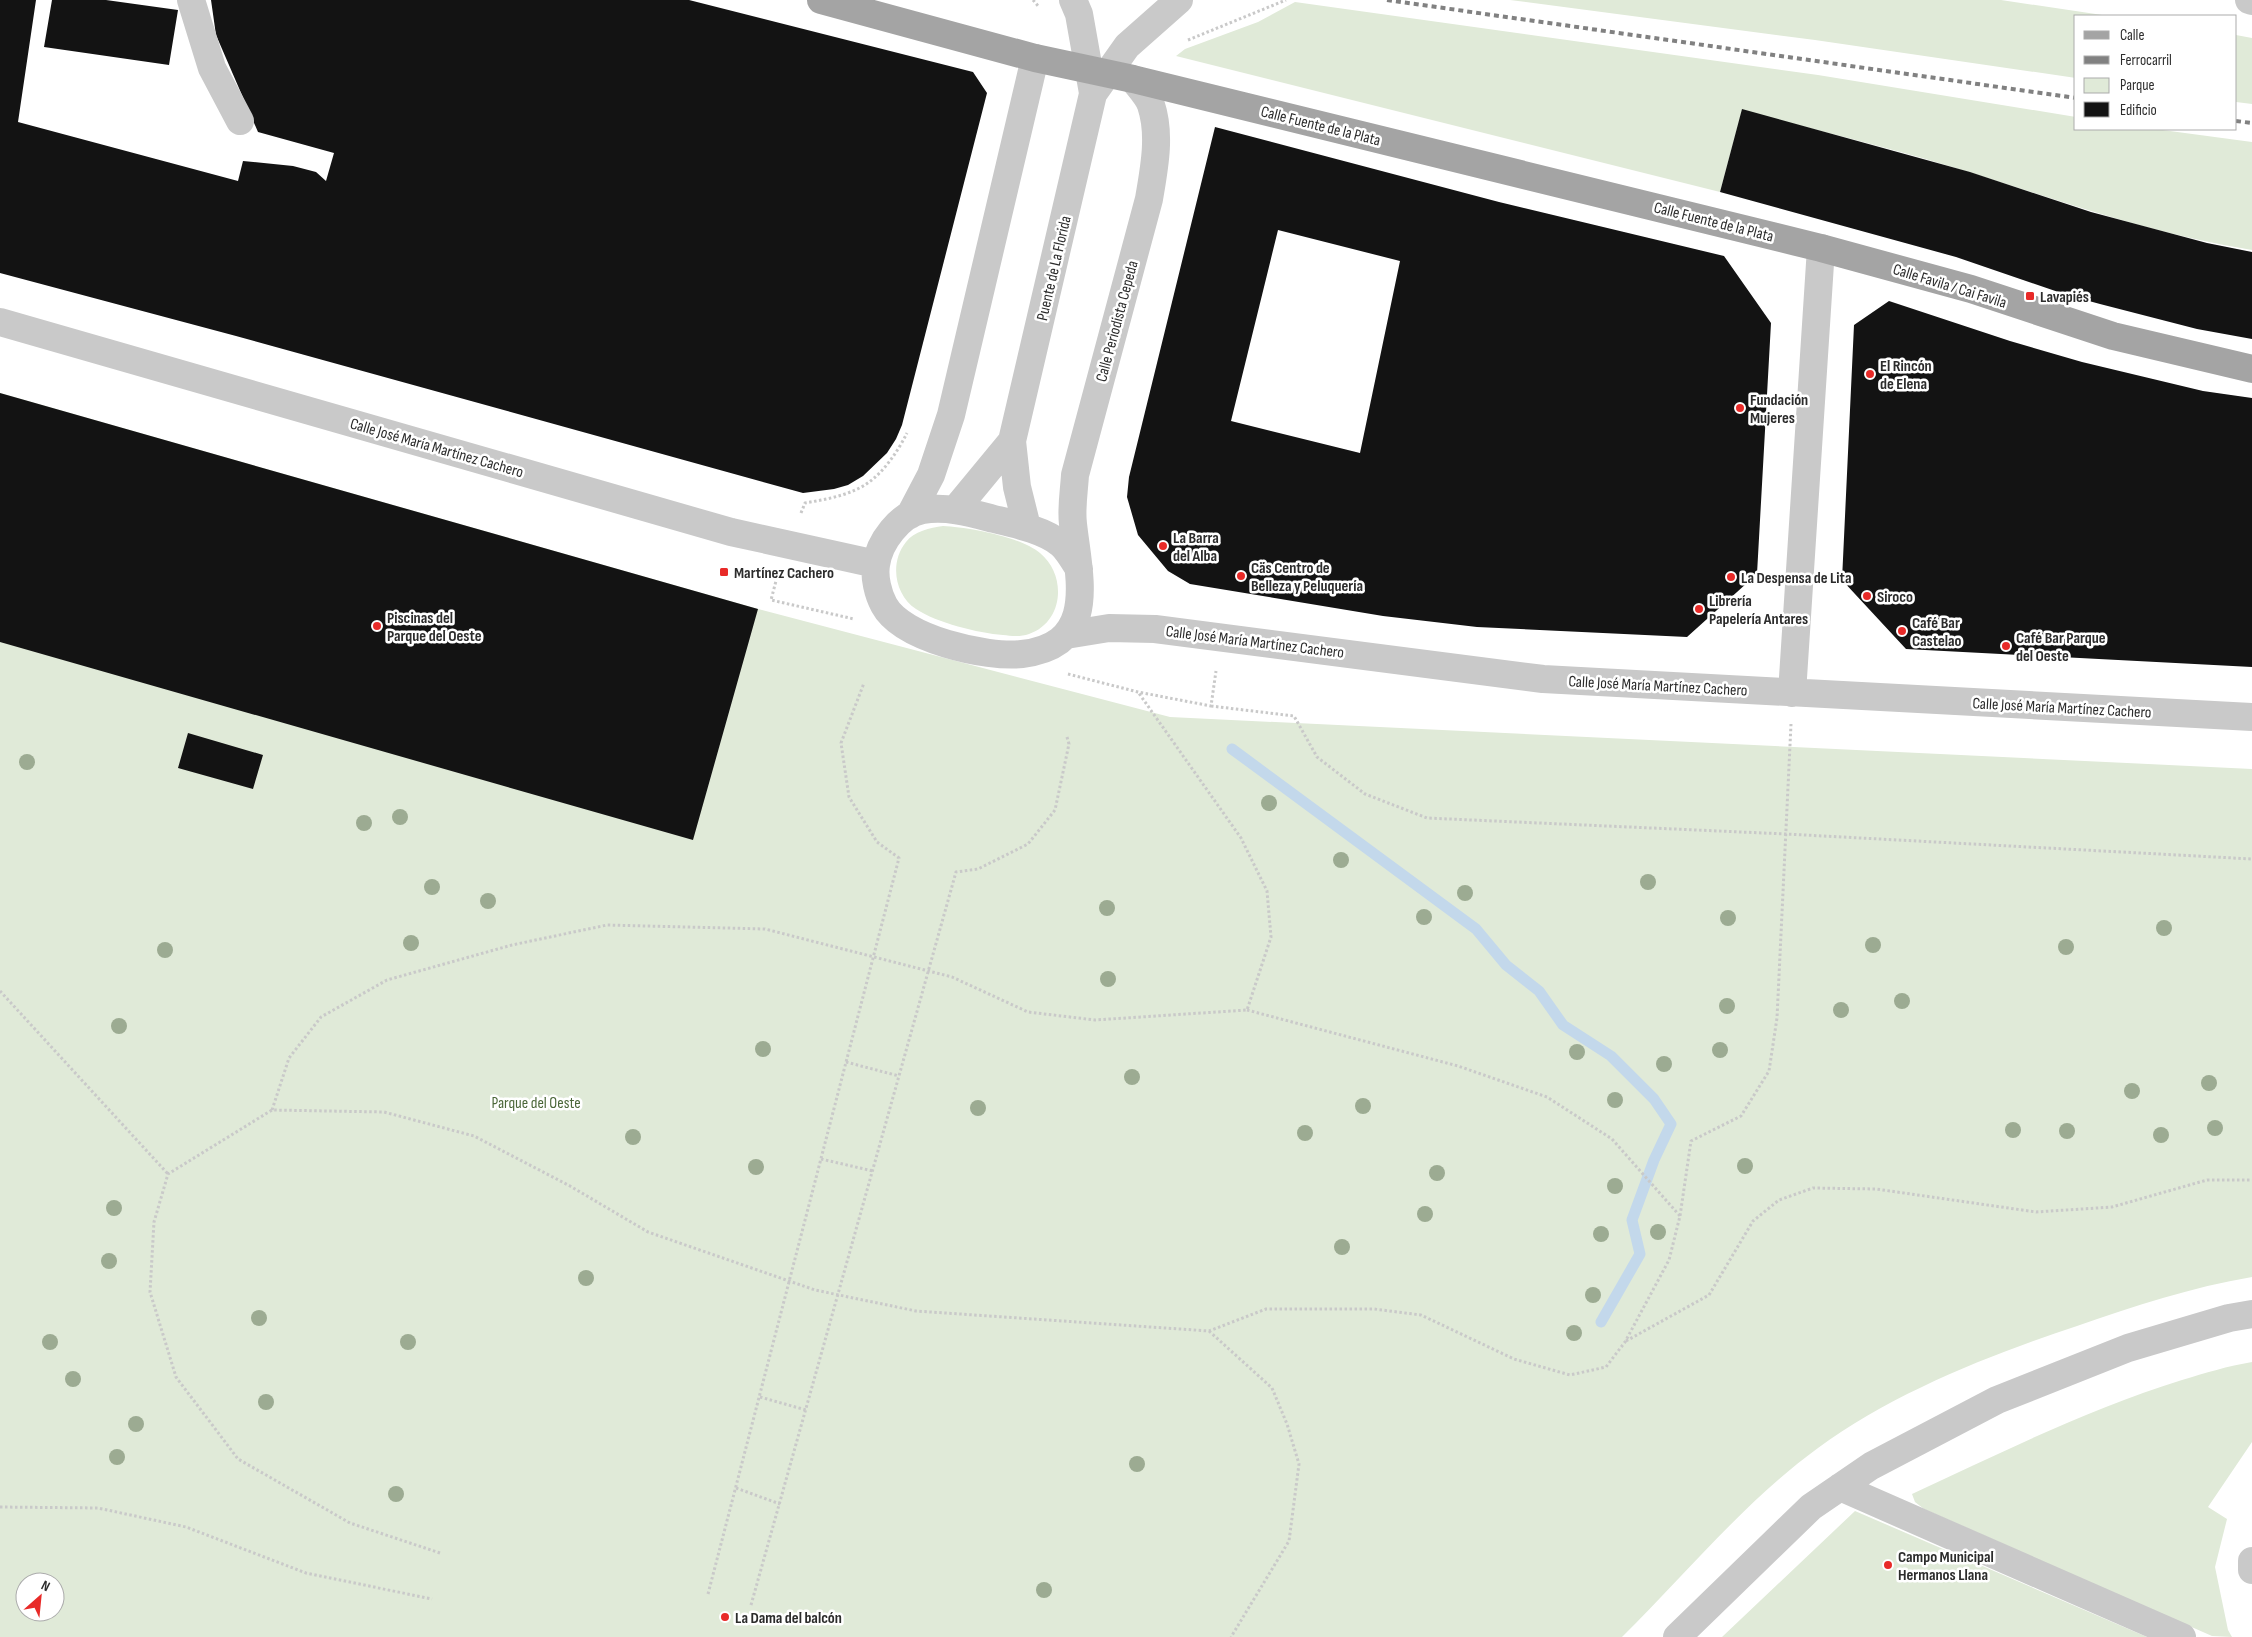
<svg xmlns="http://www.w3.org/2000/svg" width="2252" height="1637" font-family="'Sofia Sans Condensed',sans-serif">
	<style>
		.green { fill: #e0ead8; fill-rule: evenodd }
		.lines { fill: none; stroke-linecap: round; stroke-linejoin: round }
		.stream { stroke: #c3d8eb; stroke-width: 11 }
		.building { fill: #131313; fill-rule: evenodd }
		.path { stroke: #c9c9c9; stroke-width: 3; stroke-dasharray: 2.5 2.5; stroke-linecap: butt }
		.minor { stroke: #c9c9c9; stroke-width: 28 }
		.major { stroke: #a4a4a4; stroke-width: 28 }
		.rail { stroke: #818181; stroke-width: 4; stroke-dasharray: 5 4; stroke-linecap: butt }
		.tree { fill: #9cab92 }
		.poi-dot { fill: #e82a28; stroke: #fff; stroke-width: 2 }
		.labels { text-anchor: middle; stroke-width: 5; stroke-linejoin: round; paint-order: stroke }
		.street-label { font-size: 16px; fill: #2c2c2c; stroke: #fff }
		.poi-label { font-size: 16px; font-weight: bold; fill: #2c2c2c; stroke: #fff; text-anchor: start }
		.park-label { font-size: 16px; fill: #4b6739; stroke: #fff }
	</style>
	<rect width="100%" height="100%" fill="#fff"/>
	<path class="green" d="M1510 0H2001L2109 16H2076V78L1815 40Z
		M1295 2 1818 75 2076 117V129H2155L2252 142V250C2156 235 2064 202 1972 173 1896 149 1818 131 1742 110L1720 192 1176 56 1185 49 1258 22Z
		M2236 35 2252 38V104L2236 102Z
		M0 393 758 609 1170 717 2252 769V1277C2192 1287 2135 1306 2077 1326 1990 1355 1893 1393 1818 1448 1745 1501 1686 1574 1622 1637H0ZM25 1582H55V1612H25Z
		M943 526C968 527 1021 537 1040 553 1067 575 1064 622 1029 634 1021 637 1011 636 1003 635 978 633 937 623 916 609 895 595 889 563 906 542 914 531 930 528 943 526Z
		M2252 1362V1442L2208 1507 2227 1519 2215 1567 2228 1630 2232 1637 2212 1636 1924 1509 1915 1502 1912 1494C2001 1453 2088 1409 2182 1380 2205 1373 2228 1366 2252 1362Z
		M1855 1511 2147 1637H1722Z"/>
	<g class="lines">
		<path class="stream" d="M1232 749 1476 929 1506 965 1539 991 1563 1025 1611 1056 1654 1099 1671 1124 1654 1160 1632 1220 1640 1254 1601 1322"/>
	</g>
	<path class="building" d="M0 0H36L18 122 238 181 243 161 293 166 316 172 326 181 334 153 258 132 216 35 211 0H689L973 72 987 93 902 425 896 439 887 453 863 476 848 485 834 489 803 493 236 336 0 273Z
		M52 0H106L178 10 169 65 44 47Z
		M1742 109 1970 172 2091 212 2207 243 2252 252V339L2197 329 2100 304 2067 295 1956 257 1720 192Z
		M1215 127 1499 202 1724 256 1771 323 1757 574 1687 637 1477 627 1383 616 1190 584 1168 571 1138 535 1127 497 1129 477ZM1278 230 1400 261 1360 453 1231 421Z
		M1889 301 2010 341 2082 362 2203 391 2252 398V667L1906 649 1842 580 1854 325Z
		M0 393 758 609 693 840 0 642Z
		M188 733 263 755 253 789 178 768Z"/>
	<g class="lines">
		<path class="path" d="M1033 0 1039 7
			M1188 40 1286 0
			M801 513 805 503C822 500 840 497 855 490 878 481 896 455 907 433
			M777 577 771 600 854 619
			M1068 674 1138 692 1211 706 1216 671
			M1211 706 1294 716 1317 757 1365 794 1427 818 1786 834 2252 859
			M0 991 168 1174
			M1247 1010 1458 1066 1547 1097 1612 1139 1680 1216
			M846 1062 899 1076
			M272 1110 289 1058 321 1017 387 980 512 945 607 925 765 929 952 977 1028 1012 1095 1020 1247 1010 1271 937 1267 891 1241 838 1138 692
			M821 1159 873 1171
			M1209 1331 1272 1388 1287 1424 1299 1464 1289 1541 1231 1637
			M1626 1341 1709 1295 1753 1221 1779 1200 1813 1188 1876 1189 2036 1212 2112 1207 2207 1180H2252
			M760 1397 806 1410
			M736 1488 780 1504
			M0 1507 98 1508 186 1527 306 1573 432 1599
			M440 1553 350 1523 238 1459 176 1377 150 1292 154 1222 168 1174 272 1110 384 1112 474 1136 570 1186 648 1232 815 1290 916 1311 1209 1331 1266 1309H1374L1421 1315 1514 1359 1570 1375 1606 1367 1625 1342 1669 1260 1680 1216 1691 1141 1741 1116 1769 1071 1777 1018 1791 724
			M708 1594 899 858 877 842 849 797 841 743 864 683
			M751 1605 956 872 978 869 1028 844 1055 810 1069 744 1067 737"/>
		<path class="minor" d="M191 0 212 68 240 121
			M1073 0 1079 14 1093 93
			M2249 0 2252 1
			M0 322 731 532 876 564
			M955 510 1012 441
			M910 515 931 475 951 415 1035 58
			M1027 527 1017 487 1012 441 1093 94 1127 46 1179 0
			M1079 569C1074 561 1068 550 1061 544 1044 530 1015 524 994 519 971 513 947 506 923 510 900 514 879 542 876 565 874 577 878 594 884 605 902 639 987 658 1022 654 1099 645 1079 578 1073 524 1071 508 1074 492 1075 475L1149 199C1154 169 1161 135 1151 105 1148 96 1139 87 1133 79
			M1066 635 1109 628 1155 629 1543 679 2252 717
			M1792 693 1821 248
			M1840 1487 2182 1637
			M2252 1561V1570
			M1677 1637 1811 1507 1871 1466 1997 1400 2128 1348 2229 1318 2252 1314"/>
		<path class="major" d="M821 0 1035 58 1133 79 1821 248 1971 289 2113 336 2252 369"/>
		<path class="rail" d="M1387 0 2076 98
			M2236 121 2252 123"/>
	</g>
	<g class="tree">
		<circle cx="27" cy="762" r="8"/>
		<circle cx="1269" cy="803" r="8"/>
		<circle cx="400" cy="817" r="8"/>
		<circle cx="364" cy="823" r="8"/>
		<circle cx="1341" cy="860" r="8"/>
		<circle cx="1648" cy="882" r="8"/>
		<circle cx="432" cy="887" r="8"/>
		<circle cx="1465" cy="893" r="8"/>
		<circle cx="488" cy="901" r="8"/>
		<circle cx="1107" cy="908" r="8"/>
		<circle cx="1424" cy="917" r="8"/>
		<circle cx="1728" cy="918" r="8"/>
		<circle cx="2164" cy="928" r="8"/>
		<circle cx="411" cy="943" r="8"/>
		<circle cx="1873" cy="945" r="8"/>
		<circle cx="2066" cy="947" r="8"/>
		<circle cx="165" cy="950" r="8"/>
		<circle cx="1108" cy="979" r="8"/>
		<circle cx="1902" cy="1001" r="8"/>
		<circle cx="1727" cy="1006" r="8"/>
		<circle cx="1841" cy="1010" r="8"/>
		<circle cx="119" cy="1026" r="8"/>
		<circle cx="763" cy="1049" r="8"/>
		<circle cx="1720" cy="1050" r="8"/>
		<circle cx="1577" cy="1052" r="8"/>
		<circle cx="1664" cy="1064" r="8"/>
		<circle cx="1132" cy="1077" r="8"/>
		<circle cx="2209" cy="1083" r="8"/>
		<circle cx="2132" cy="1091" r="8"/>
		<circle cx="1615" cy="1100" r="8"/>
		<circle cx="1363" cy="1106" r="8"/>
		<circle cx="978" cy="1108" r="8"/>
		<circle cx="2215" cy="1128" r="8"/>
		<circle cx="2013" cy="1130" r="8"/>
		<circle cx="2067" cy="1131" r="8"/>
		<circle cx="1305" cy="1133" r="8"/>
		<circle cx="2161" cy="1135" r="8"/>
		<circle cx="633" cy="1137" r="8"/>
		<circle cx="1745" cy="1166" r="8"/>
		<circle cx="756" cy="1167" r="8"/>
		<circle cx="1437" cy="1173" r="8"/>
		<circle cx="1615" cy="1186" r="8"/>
		<circle cx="114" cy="1208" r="8"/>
		<circle cx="1425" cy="1214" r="8"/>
		<circle cx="1658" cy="1232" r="8"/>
		<circle cx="1601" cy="1234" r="8"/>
		<circle cx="1342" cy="1247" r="8"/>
		<circle cx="109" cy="1261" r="8"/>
		<circle cx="586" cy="1278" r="8"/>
		<circle cx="1593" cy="1295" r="8"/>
		<circle cx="259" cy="1318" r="8"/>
		<circle cx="1574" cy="1333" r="8"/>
		<circle cx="50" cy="1342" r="8"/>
		<circle cx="408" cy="1342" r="8"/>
		<circle cx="73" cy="1379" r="8"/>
		<circle cx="266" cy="1402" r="8"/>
		<circle cx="136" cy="1424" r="8"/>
		<circle cx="117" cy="1457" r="8"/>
		<circle cx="1137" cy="1464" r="8"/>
		<circle cx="396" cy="1494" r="8"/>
		<circle cx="1044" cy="1590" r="8"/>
	</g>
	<g class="poi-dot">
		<rect x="2025" y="291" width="10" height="10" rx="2.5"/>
		<circle cx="1870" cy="374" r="5"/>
		<circle cx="1740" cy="408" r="5"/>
		<circle cx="1163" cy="546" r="5"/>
		<rect x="719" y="567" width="10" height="10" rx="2.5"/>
		<circle cx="1241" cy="576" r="5"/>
		<circle cx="1731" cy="577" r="5"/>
		<circle cx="1867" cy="596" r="5"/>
		<circle cx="1699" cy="609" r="5"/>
		<circle cx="377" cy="626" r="5"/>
		<circle cx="1902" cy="631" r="5"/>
		<circle cx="2006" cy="646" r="5"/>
		<circle cx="1888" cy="1565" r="5"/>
		<circle cx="725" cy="1617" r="5"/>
	</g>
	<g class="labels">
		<g class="street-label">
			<text transform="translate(1321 125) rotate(14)" y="6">Calle Fuente de la Plata</text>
			<text transform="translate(1714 221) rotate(14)" y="6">Calle Fuente de la Plata</text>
			<text transform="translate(1053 268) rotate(-77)" y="6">Puente de La Florida</text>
			<text transform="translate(1950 285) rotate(17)" y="6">Calle Favila / Cai Favila</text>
			<text transform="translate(1116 321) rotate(-75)" y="6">Calle Periodista Cepeda</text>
			<text transform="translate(437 447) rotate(16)" y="6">Calle José María Martínez Cachero</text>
			<text transform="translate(1255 641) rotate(7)" y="6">Calle José María Martínez Cachero</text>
			<text transform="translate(1658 685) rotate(3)" y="6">Calle José María Martínez Cachero</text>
			<text transform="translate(2062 707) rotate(3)" y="6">Calle José María Martínez Cachero</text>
		</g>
		<g class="poi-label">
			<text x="2040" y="302">Lavapiés</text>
			<text x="1880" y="371">El Rincón<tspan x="1880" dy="18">de Elena</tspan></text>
			<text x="1750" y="405">Fundación<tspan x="1750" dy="18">Mujeres</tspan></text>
			<text x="1173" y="543">La Barra<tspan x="1173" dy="18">del Alba</tspan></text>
			<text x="1251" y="573">Cäs Centro de<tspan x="1251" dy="18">Belleza y Peluquería</tspan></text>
			<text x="734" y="578">Martínez Cachero</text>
			<text x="1741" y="583">La Despensa de Lita</text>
			<text x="1877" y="602">Siroco</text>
			<text x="1709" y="606">Librería<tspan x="1709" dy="18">Papelería Antares</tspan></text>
			<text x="387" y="623">Piscinas del<tspan x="387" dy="18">Parque del Oeste</tspan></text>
			<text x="1912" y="628">Café Bar<tspan x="1912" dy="18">Castelao</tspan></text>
			<text x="2016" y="643">Café Bar Parque<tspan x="2016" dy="18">del Oeste</tspan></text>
			<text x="1898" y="1562">Campo Municipal<tspan x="1898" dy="18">Hermanos Llana</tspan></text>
			<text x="735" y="1623">La Dama del balcón</text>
		</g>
		<g class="park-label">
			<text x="536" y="1108">Parque del Oeste</text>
		</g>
	</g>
	<rect x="2074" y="15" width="162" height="115" fill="#ffffff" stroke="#ababab"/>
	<rect x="2084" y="31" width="25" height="8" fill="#a4a4a4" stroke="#ababab"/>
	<text x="2120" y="40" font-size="15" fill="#2c2c2c">Calle</text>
	<rect x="2084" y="56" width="25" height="8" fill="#818181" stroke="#ababab"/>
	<text x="2120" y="65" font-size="15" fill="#2c2c2c">Ferrocarril</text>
	<rect x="2084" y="78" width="25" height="15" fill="#e0ead8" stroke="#ababab"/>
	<text x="2120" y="90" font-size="15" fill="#2c2c2c">Parque</text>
	<rect x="2084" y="102" width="25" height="15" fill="#131313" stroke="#ababab"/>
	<text x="2120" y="115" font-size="15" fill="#2c2c2c">Edificio</text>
	<g transform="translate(40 1597) rotate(27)"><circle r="24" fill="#ffffff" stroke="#ababab"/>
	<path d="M0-4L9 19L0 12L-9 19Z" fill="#e82a28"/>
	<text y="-8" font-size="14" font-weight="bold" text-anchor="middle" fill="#2c2c2c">N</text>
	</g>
</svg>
